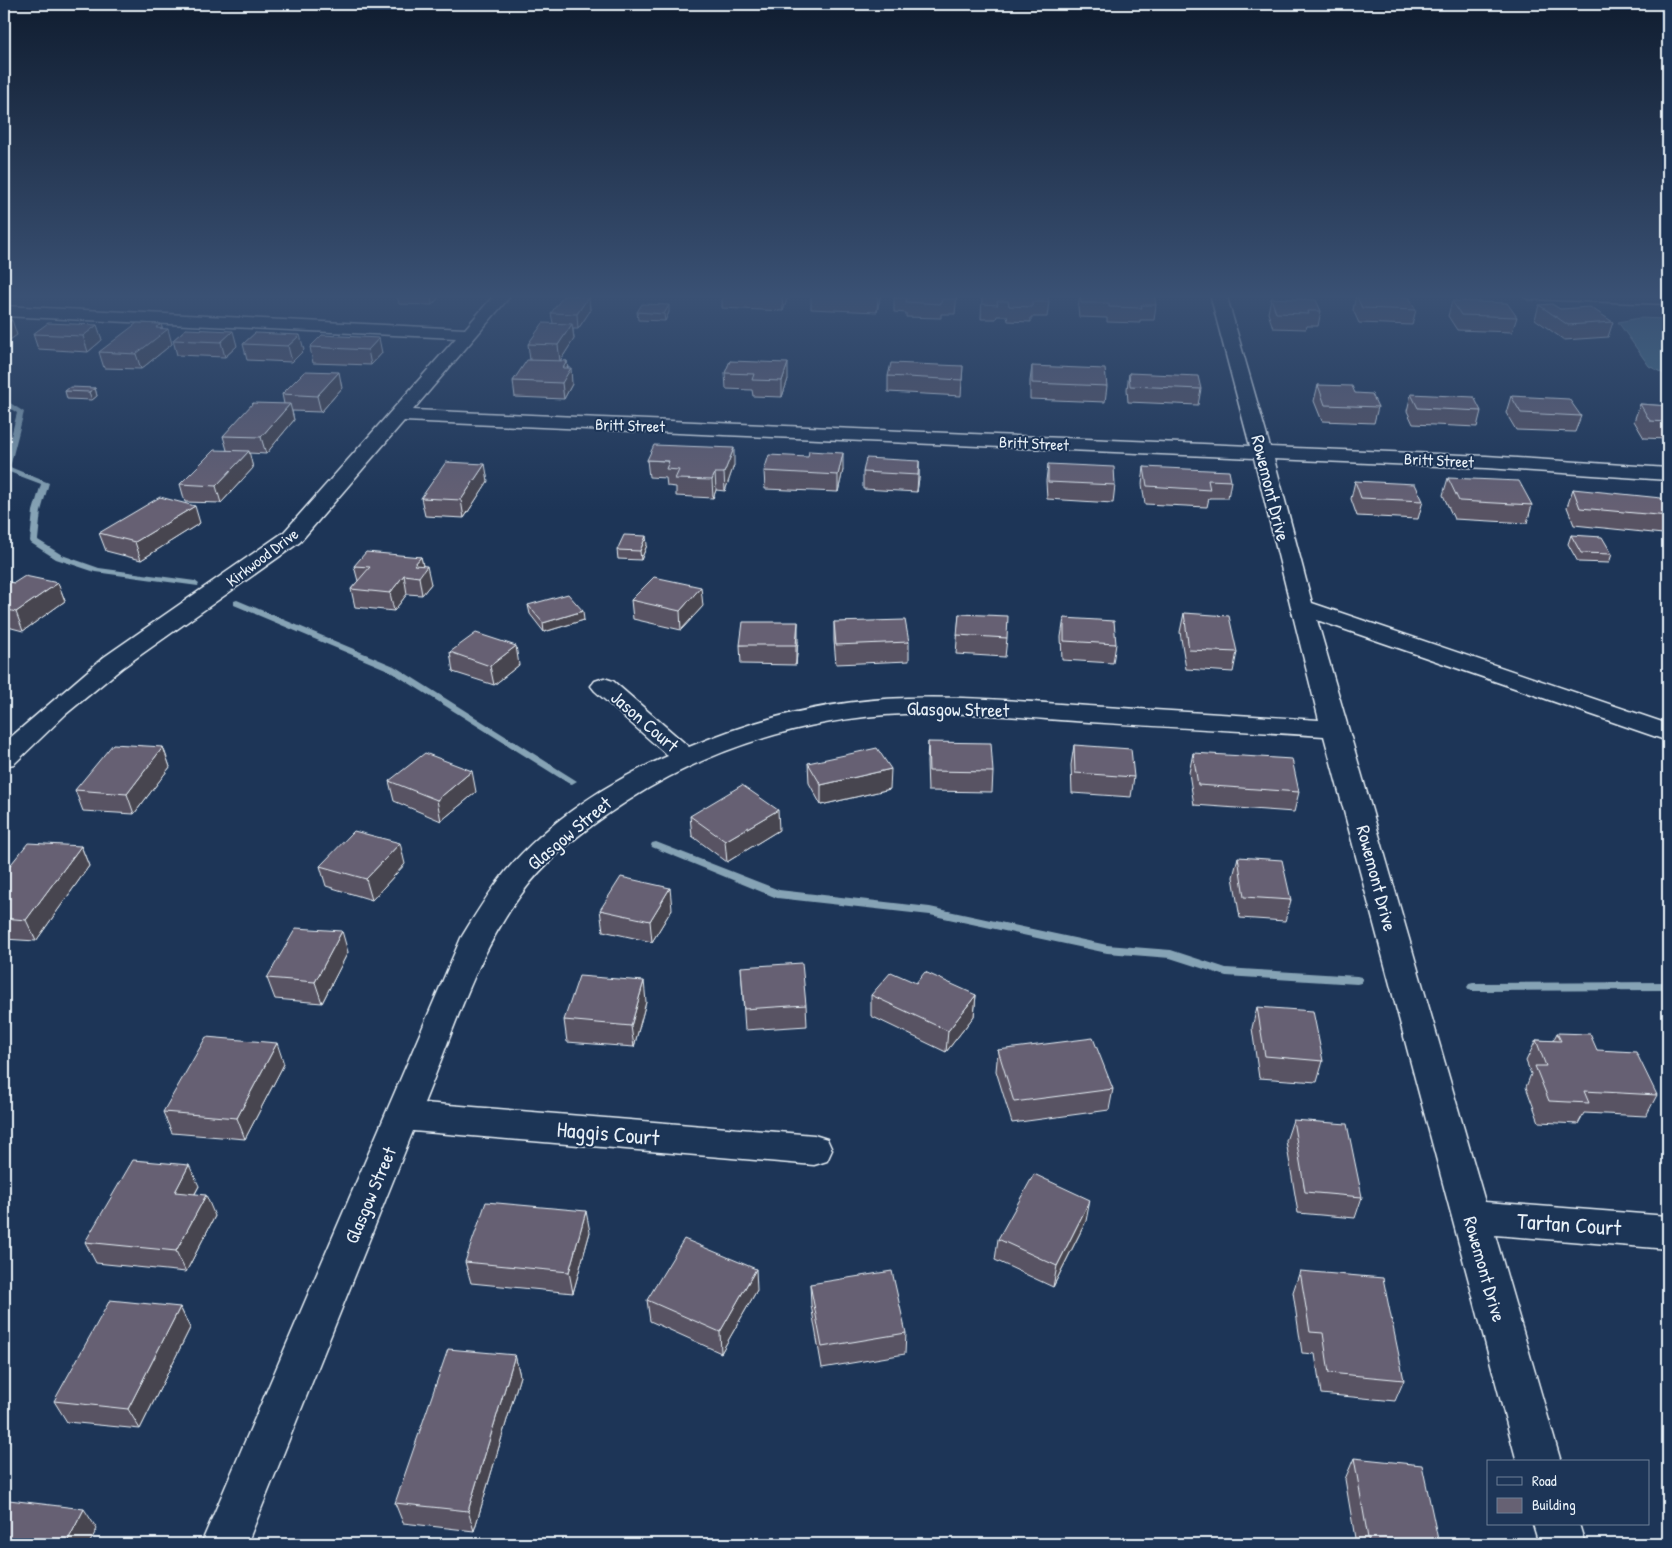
<svg xmlns="http://www.w3.org/2000/svg" width="1672" height="1548" font-family="'Patrick Hand',sans-serif">
	<style>
		.water { fill: #446f89; stroke: #86a3b5 }
		.lines { fill: none; stroke-linecap: round; stroke-linejoin: round }
		.stream { fill: #86a3b5; fill-rule: evenodd }
		.minor-casing { stroke: #e8f1f8; stroke-width: 3 }
		.minor { fill: #1d3557; fill-rule: evenodd }
		.wall { fill: #585363; stroke: #e8f1f8 }
		.shaded-wall { fill: #474450; stroke: #e8f1f8 }
		.building { fill: #666173; stroke: #e8f1f8 }
		.labels { text-anchor: middle; stroke-width: 4; stroke-linejoin: round; paint-order: stroke }
		.far-street-label { font-size: 16px; fill: #e8f1f8; stroke: #1d3557 }
		.street-label { font-size: 19px; fill: #e8f1f8; stroke: #1d3557 }
		.near-street-label { font-size: 22px; fill: #e8f1f8; stroke: #1d3557 }
	</style>
	<rect width="100%" height="100%" fill="#1d3557"/>
	<filter id="ink" filterUnits="userSpaceOnUse"><feTurbulence type="fractalNoise" baseFrequency=".02" numOctaves="2"/><feDisplacementMap in="SourceGraphic" scale="10" xChannelSelector="R" yChannelSelector="G"/><feConvolveMatrix kernelMatrix="1 2 1 2 8 2 1 2 1" color-interpolation-filters="sRGB"/></filter>
	<g filter="url(#ink)">
		<path class="water" d="M1639 318 1668 319V376L1649 366 1618 322Z"/>
		<g class="lines">
			<path class="stream" d="M4 399 24 412 10 467 49 483 41 511 38 540 62 555 99 568 195 581 199 584 198 586 95 572 56 559 31 543 30 541 33 511 41 484 4 470V463L17 413 4 404Z
				M237 600 394 666 577 781 572 784 568 783 388 670 234 605V601Z
				M656 842 779 890 930 907 1107 945 1171 950 1226 968 1357 976 1361 977 1363 980 1361 983 1357 984 1226 976 1170 958 1107 953 930 915 777 898 652 847 651 845 652 843Z
				M1668 982V990L1473 991 1469 990 1467 987 1469 984 1473 983Z"/>
			<defs>
				<path id="minor" d="M495 294H512L413 410 1250 446 1210 294H1226L1270 447 1486 456 1668 468V480L1486 468 1274 459 1312 603 1668 724V741L1317 620 1485 1202 1668 1216V1249L1495 1235 1561 1462H1517L1324 736C1245 731 1167 727 1089 722 1027 718 965 711 904 714 806 718 707 749 626 802 587 827 547 858 520 896 475 957 453 1033 424 1103L814 1135 827 1139 832 1150 827 1161 814 1165 413 1131 247 1544H201L461 938C475 915 489 892 506 871 547 822 609 781 668 756L595 691 591 686 595 681 604 678 613 681 689 747C757 718 833 700 907 698 967 696 1028 702 1088 706 1165 711 1242 715 1319 720L1254 458 404 421 300 542 122 668 66 714 14 764 4 766V743L104 657 284 532 456 338 4 316V306L465 329Z
					M1520 294H1668V304L1528 299Z
					M1533 1524H1579L1585 1544H1539Z"/>
			</defs>
			<use href="#minor" class="minor-casing"/>
			<use href="#minor" class="minor"/>
		</g>
		<path class="wall" d="M342 294H364L363 295Z
			M397 294H442L432 305 399 304Z
			M574 294H606L605 296 574 295Z
			M722 294H788V296L783 311 722 308Z
			M811 294H881L880 298 877 312 811 309Z
			M957 294 955 314H941V318L906 317V313L894 312V298Z
			M982 294 1049 302 1047 317H1031V322L1008 321 1007 316H997L996 319H981Z
			M1080 294H1137L1156 305 1154 320H1140V323L1107 322V318L1079 317 1078 307Z
			M1356 295 1416 310 1412 325 1359 323 1353 310Z
			M589 296 590 311 578 329H573L574 339 560 361H567L568 368 572 384 564 399 515 397 513 381 530 360 528 344 553 323 551 313Z
			M1271 298 1321 311 1318 326H1307L1306 329 1273 328 1268 313Z
			M1452 301 1517 317 1512 332 1457 330 1448 316Z
			M1539 305 1613 322 1608 337 1564 340 1535 319Z
			M637 312H669L665 321 638 320Z
			M161 324 162 328 172 344 141 369 104 368 99 352Z
			M97 325 102 340 88 352 38 349 33 334Z
			M186 329 237 346 225 357 177 355 173 340Z
			M255 333 304 350 292 362 247 360 243 344Z
			M322 335 382 353 371 365 313 363 310 347Z
			M730 361 788 379 782 397 753 396 752 390 726 389 725 373Z
			M963 366 961 396 888 392V376Z
			M1032 366 1107 386 1105 402 1030 399V381Z
			M1129 373 1201 389 1198 405 1128 402 1127 389Z
			M1318 385 1355 393 1378 407 1374 423 1322 421 1314 401Z
			M95 388 97 396 92 400 67 399 65 391Z
			M342 388 321 412 292 411 294 420 266 454 249 453 253 468 221 503 185 502 180 484 227 450 223 436 284 404 282 394Z
			M1411 394 1481 411 1477 427 1413 424 1407 411Z
			M1511 396 1581 416 1575 432 1516 430 1506 413Z
			M1640 404 1668 406V439L1644 438 1634 421Z
			M647 460 734 465 725 491 716 490 713 498 676 496V487L667 486 666 478 649 477Z
			M919 461V478L917 492 863 489V472Z
			M1048 464 1115 485 1113 503 1047 499 1046 481Z
			M1144 467 1231 481 1228 498H1209L1207 507 1145 504 1142 484Z
			M843 470 838 492 765 489 764 471Z
			M1448 478 1532 505 1527 523 1454 519 1443 495Z
			M488 481 464 518 425 516 421 498Z
			M1355 481 1423 501 1418 519 1357 516 1351 499Z
			M1573 489 1668 513V521L1663 534 1574 525 1567 507Z
			M200 523 141 560 106 551 99 533Z
			M1571 535 1612 554 1609 563 1578 562 1568 544Z
			M647 545 641 560 618 559 617 550Z
			M421 557 423 566 431 584 422 595 407 594 394 611 355 607 351 589 358 581 354 566Z
			M4 581 14 583H58L65 601 23 631 4 626Z
			M631 600 703 606 681 630 633 619Z
			M528 605 584 620 544 632 530 614Z
			M1184 613 1237 652 1233 672 1186 669 1180 632Z
			M959 614 1007 638 1005 657 956 654Z
			M1064 618 1116 644 1113 663 1062 660 1061 637Z
			M834 622 909 642V661L836 664 834 641Z
			M798 641 796 665 741 664 740 645Z
			M450 652 519 665 494 685 453 672Z
			M928 742 993 772 992 792 928 791 927 762Z
			M1074 745 1134 777 1131 797 1072 793 1071 765Z
			M163 747 170 767 134 814 83 811 75 790Z
			M1193 753 1299 792 1294 812 1194 805 1189 773Z
			M808 763 890 789 821 805 809 783Z
			M389 781 476 792 441 821 394 801Z
			M690 816 779 830 727 862 692 836Z
			M81 846 89 866 36 941 4 939V873Z
			M1238 857 1291 900 1285 921 1240 918 1233 877Z
			M405 864 372 900 326 886 320 866Z
			M672 909 652 942 603 931 600 910Z
			M348 952 322 1003 275 999 267 978Z
			M741 967 806 1005 807 1026 745 1030Z
			M916 983 976 995 974 1016 946 1052 871 1016V995Z
			M646 1002 634 1047 567 1042 564 1020Z
			M1257 1007 1323 1061 1317 1082 1259 1078 1252 1028Z
			M1557 1033 1597 1050 1657 1095 1646 1116 1584 1113 1578 1124 1539 1122 1526 1087 1531 1074 1526 1061 1536 1040 1553 1041Z
			M998 1050 1113 1089 1109 1110 1012 1123 996 1071Z
			M284 1064 245 1139 172 1133 163 1112Z
			M1293 1120 1362 1197 1355 1218 1298 1213 1286 1141Z
			M199 1186 195 1194 215 1216 186 1272 96 1263 85 1242Z
			M1086 1221 1053 1287 995 1260 998 1239Z
			M590 1232 573 1293 471 1283 465 1262Z
			M1300 1271 1404 1380 1395 1401 1321 1394 1315 1354 1302 1353 1293 1292Z
			M810 1284 906 1333 905 1354 822 1368 811 1305Z
			M757 1290 721 1353 650 1321 647 1300Z
			M180 1307 190 1328 140 1429 67 1422 54 1401Z
			M515 1355 520 1376 474 1531 403 1523 395 1503Z
			M1354 1458 1439 1544H1356L1345 1479Z"/>
		<path class="shaded-wall" d="M431 294H442L432 305Z
			M783 294H788V296L783 311 782 296Z
			M878 294H881L880 298 877 312Z
			M589 296 590 311 578 329 577 314Z
			M669 305V312L665 321 664 314Z
			M12 320 17 335 4 344V325Z
			M161 324 163 332 168 329 172 344 141 369 136 354 156 328Z
			M572 324 574 339 560 361 558 345Z
			M97 325 102 340 88 352 83 336Z
			M233 331 237 346 225 357 221 342Z
			M300 335 304 350 292 362 288 346Z
			M379 338 382 353 371 365 368 350Z
			M567 361 568 372 571 368 572 384 564 399 562 383 563 368Z
			M788 363V379L782 397V381Z
			M339 372 342 388 321 412 317 396Z
			M95 388 97 396 92 400 89 392Z
			M290 404 294 420 266 454 261 437Z
			M734 448V465L725 491 724 473Z
			M249 451 253 468 221 503 216 486Z
			M843 453V470L838 492V475Z
			M919 461V478L917 492 918 475Z
			M485 464 488 481 464 518 461 500Z
			M715 473 716 490 713 498 712 480Z
			M195 506 200 523 141 560 135 542Z
			M646 536 647 545 641 560 640 551Z
			M421 557 424 570 427 566 431 584 422 595 419 577 414 565Z
			M404 575 407 594 394 611 390 593Z
			M58 583 65 601 23 631 16 612Z
			M701 587 703 606 681 630 680 611Z
			M583 611 584 620 544 632 543 623Z
			M798 622V641L796 665V645Z
			M516 646 519 665 494 685 490 666Z
			M163 747 170 767 134 814 127 794Z
			M891 769 890 789 821 805V785Z
			M472 771 476 792 441 821 437 800Z
			M778 810 779 830 727 862 725 841Z
			M400 843 405 864 372 900 366 879Z
			M81 846 89 866 36 941 26 920Z
			M670 888 672 909 652 942 650 921Z
			M342 931 348 952 322 1003 315 982Z
			M644 981 646 1002 634 1047 631 1026Z
			M4 986 6 991 4 994Z
			M976 995 974 1016 946 1052 948 1031Z
			M277 1043 284 1064 245 1139 237 1118Z
			M189 1165 199 1186 184 1213 175 1192Z
			M206 1195 215 1216 186 1272 176 1251Z
			M1090 1200 1086 1221 1053 1287 1057 1266Z
			M586 1211 590 1232 573 1293 569 1272Z
			M756 1269 757 1290 721 1353 720 1332Z
			M180 1307 190 1328 140 1429 128 1409Z
			M515 1355 520 1376 474 1531 468 1511Z
			M84 1509 97 1529 89 1544H66Z"/>
		<path class="building" d="M735 294H783L782 296Z
			M811 294H878L877 297Z
			M895 294H956V299H942L941 304 906 302 907 298H894Z
			M982 294H1048L1049 302H1032V307L1009 306 1008 301H997L998 305 982 304Z
			M1080 294 1154 295 1156 305H1141L1142 308 1109 307V303H1081Z
			M564 295 589 296 577 314 551 313Z
			M1356 295 1409 297 1416 310 1362 308Z
			M1271 298 1316 300 1321 311H1308L1309 314 1276 313Z
			M1452 301 1507 303 1517 317 1461 315Z
			M642 304 669 305 664 314 637 312Z
			M1552 304 1560 309 1590 307 1613 322 1568 325 1539 305Z
			M4 319 12 320 4 325Z
			M48 323 97 325 83 336 33 334Z
			M137 323 161 324 156 328 168 329 136 354 99 352Z
			M543 323 572 324 558 345 528 344Z
			M186 329 233 331 221 342 173 340Z
			M255 333 300 335 288 346 243 344Z
			M322 335 379 338 368 350 310 347Z
			M527 360 567 361 563 368H571L562 383 513 381Z
			M730 361 788 363 782 381 752 380 754 374 725 373Z
			M891 363 963 366 962 380 888 376Z
			M1032 366 1105 369 1107 386 1032 383Z
			M305 371 339 372 317 396 282 394Z
			M1129 373 1198 376 1201 389 1130 386Z
			M1318 385 1352 386 1355 393 1372 394 1378 407 1325 405Z
			M70 387 95 388 89 392 65 391Z
			M1411 394 1474 397 1481 411 1418 408Z
			M1511 396 1569 399 1581 416 1521 413Z
			M253 403 290 404 261 437 223 436Z
			M1640 404 1668 406V422L1650 421Z
			M654 445 734 448 724 473H715L712 480 675 479 679 470 666 469 669 461 647 460Z
			M214 450 249 451 216 486 180 484Z
			M809 451 843 453 838 475 764 471 769 455 808 457Z
			M866 458 919 461 918 475 863 472Z
			M446 462 485 464 461 500 421 498Z
			M1048 464 1114 467 1115 485 1048 482Z
			M1144 467 1229 471 1231 481 1208 480 1210 490 1147 486Z
			M1448 478 1519 481 1532 505 1459 501Z
			M1355 481 1415 484 1423 501 1361 498Z
			M1573 489 1661 498 1668 513V516L1580 508Z
			M160 497 195 506 135 542 99 533Z
			M624 535 646 536 640 551 617 550Z
			M1571 535 1602 537 1612 554 1581 553Z
			M366 552 421 557 414 565 427 566 419 577 404 575 390 593 351 589 370 567 354 566Z
			M25 576 58 583 16 612 4 609V581L14 583Z
			M654 577 701 587 680 611 631 600Z
			M568 594 583 611 543 623 528 605Z
			M1184 613 1229 616 1237 652 1189 650Z
			M959 614 1008 616 1007 638 957 635Z
			M1064 618 1114 621 1116 644 1064 641Z
			M905 620 909 642 836 645 834 622Z
			M743 622H798L796 645H740Z
			M476 633 516 646 490 666 450 652Z
			M928 742 991 743 993 772 929 771Z
			M113 744 163 747 127 794 75 790Z
			M1074 745 1131 749 1134 777 1075 773Z
			M877 748 891 769 821 785 808 763Z
			M425 753 472 771 437 800 389 781Z
			M1193 753 1292 759 1299 792 1198 785Z
			M742 785 778 810 725 841 690 816Z
			M354 831 400 843 366 879 320 866Z
			M28 843 81 846 26 920 4 918V873Z
			M1238 857 1282 860 1291 900 1244 897Z
			M621 877 670 888 650 921 600 910Z
			M296 928 342 931 315 982 267 978Z
			M802 963 806 1005 744 1009 741 967Z
			M891 972 916 983 925 972 976 995 948 1031 871 995Z
			M579 976 644 981 631 1026 564 1020Z
			M1257 1007 1313 1011 1323 1061 1265 1056Z
			M1557 1033 1590 1034 1597 1050 1636 1052 1657 1095 1584 1091 1589 1103 1549 1101 1535 1066H1546L1536 1040 1561 1041Z
			M206 1037 277 1043 237 1118 163 1112Z
			M1093 1038 1113 1089 1014 1102 998 1050Z
			M1293 1120 1347 1124 1362 1197 1305 1192Z
			M133 1160 189 1165 175 1192 206 1195 176 1251 85 1242Z
			M1034 1174 1090 1200 1057 1266 998 1239Z
			M486 1202 586 1211 569 1272 465 1262Z
			M684 1239 756 1269 720 1332 647 1300Z
			M892 1271 906 1333 822 1347 810 1284Z
			M1300 1271 1383 1278 1404 1380 1329 1373 1323 1333 1310 1332Z
			M110 1300 180 1307 128 1409 54 1401Z
			M448 1349 515 1355 468 1511 395 1503Z
			M1354 1458 1422 1465 1439 1544H1369Z
			M9 1500 84 1509 66 1544H4V1510Z"/>
	</g>
	<linearGradient id="sky" x2="0" y2="1"><stop stop-color="#101d30"/><stop offset="0.58" stop-color="#3a5174"/><stop offset="1" stop-color="#3a5174" stop-opacity="0"/></linearGradient>
	<rect width="1672" height="511" fill="url(#sky)"/>
	<g class="labels">
		<g class="far-street-label">
			<text transform="translate(630 425) rotate(2)" y="6">Britt Street</text>
			<text transform="translate(1034 443) rotate(3)" y="6">Britt Street</text>
			<text transform="translate(1439 460) rotate(3)" y="6">Britt Street</text>
			<text transform="translate(262 557) rotate(-37)" y="6">Kirkwood Drive</text>
		</g>
		<g class="street-label">
			<text transform="translate(1271 488) rotate(76)" y="7">Rowemont Drive</text>
			<text transform="translate(958 709) rotate(1)" y="7">Glasgow Street</text>
			<text transform="translate(645 721) rotate(41)" y="7">Jason Court</text>
			<text transform="translate(569 833) rotate(-40)" y="7">Glasgow Street</text>
			<text transform="translate(1377 878) rotate(75)" y="7">Rowemont Drive</text>
			<text transform="translate(370 1195) rotate(-67)" y="7">Glasgow Street</text>
			<text transform="translate(1485 1269) rotate(74)" y="7">Rowemont Drive</text>
		</g>
		<g class="near-street-label">
			<text transform="translate(608 1133) rotate(5)" y="8">Haggis Court</text>
			<text transform="translate(1569 1224) rotate(4)" y="8">Tartan Court</text>
		</g>
	</g>
	<rect width="1672" height="1548" fill="none" stroke="#1d3557" stroke-width="20"/>
	<rect x="10" y="10" width="1652" height="1528" fill="none" stroke="#e8f1f8" stroke-width="2" filter="url(#ink)"/>
	<rect x="1487" y="1460" width="162" height="65" fill="#1d3557" stroke="#6e8097"/>
	<rect x="1497" y="1477" width="25" height="8" fill="#1d3557" stroke="#6e8097"/>
	<text x="1532" y="1486" font-size="15" fill="#e8f1f8">Road</text>
	<rect x="1497" y="1498" width="25" height="15" fill="#666173" stroke="#6e8097"/>
	<text x="1532" y="1510" font-size="15" fill="#e8f1f8">Building</text>
</svg>
